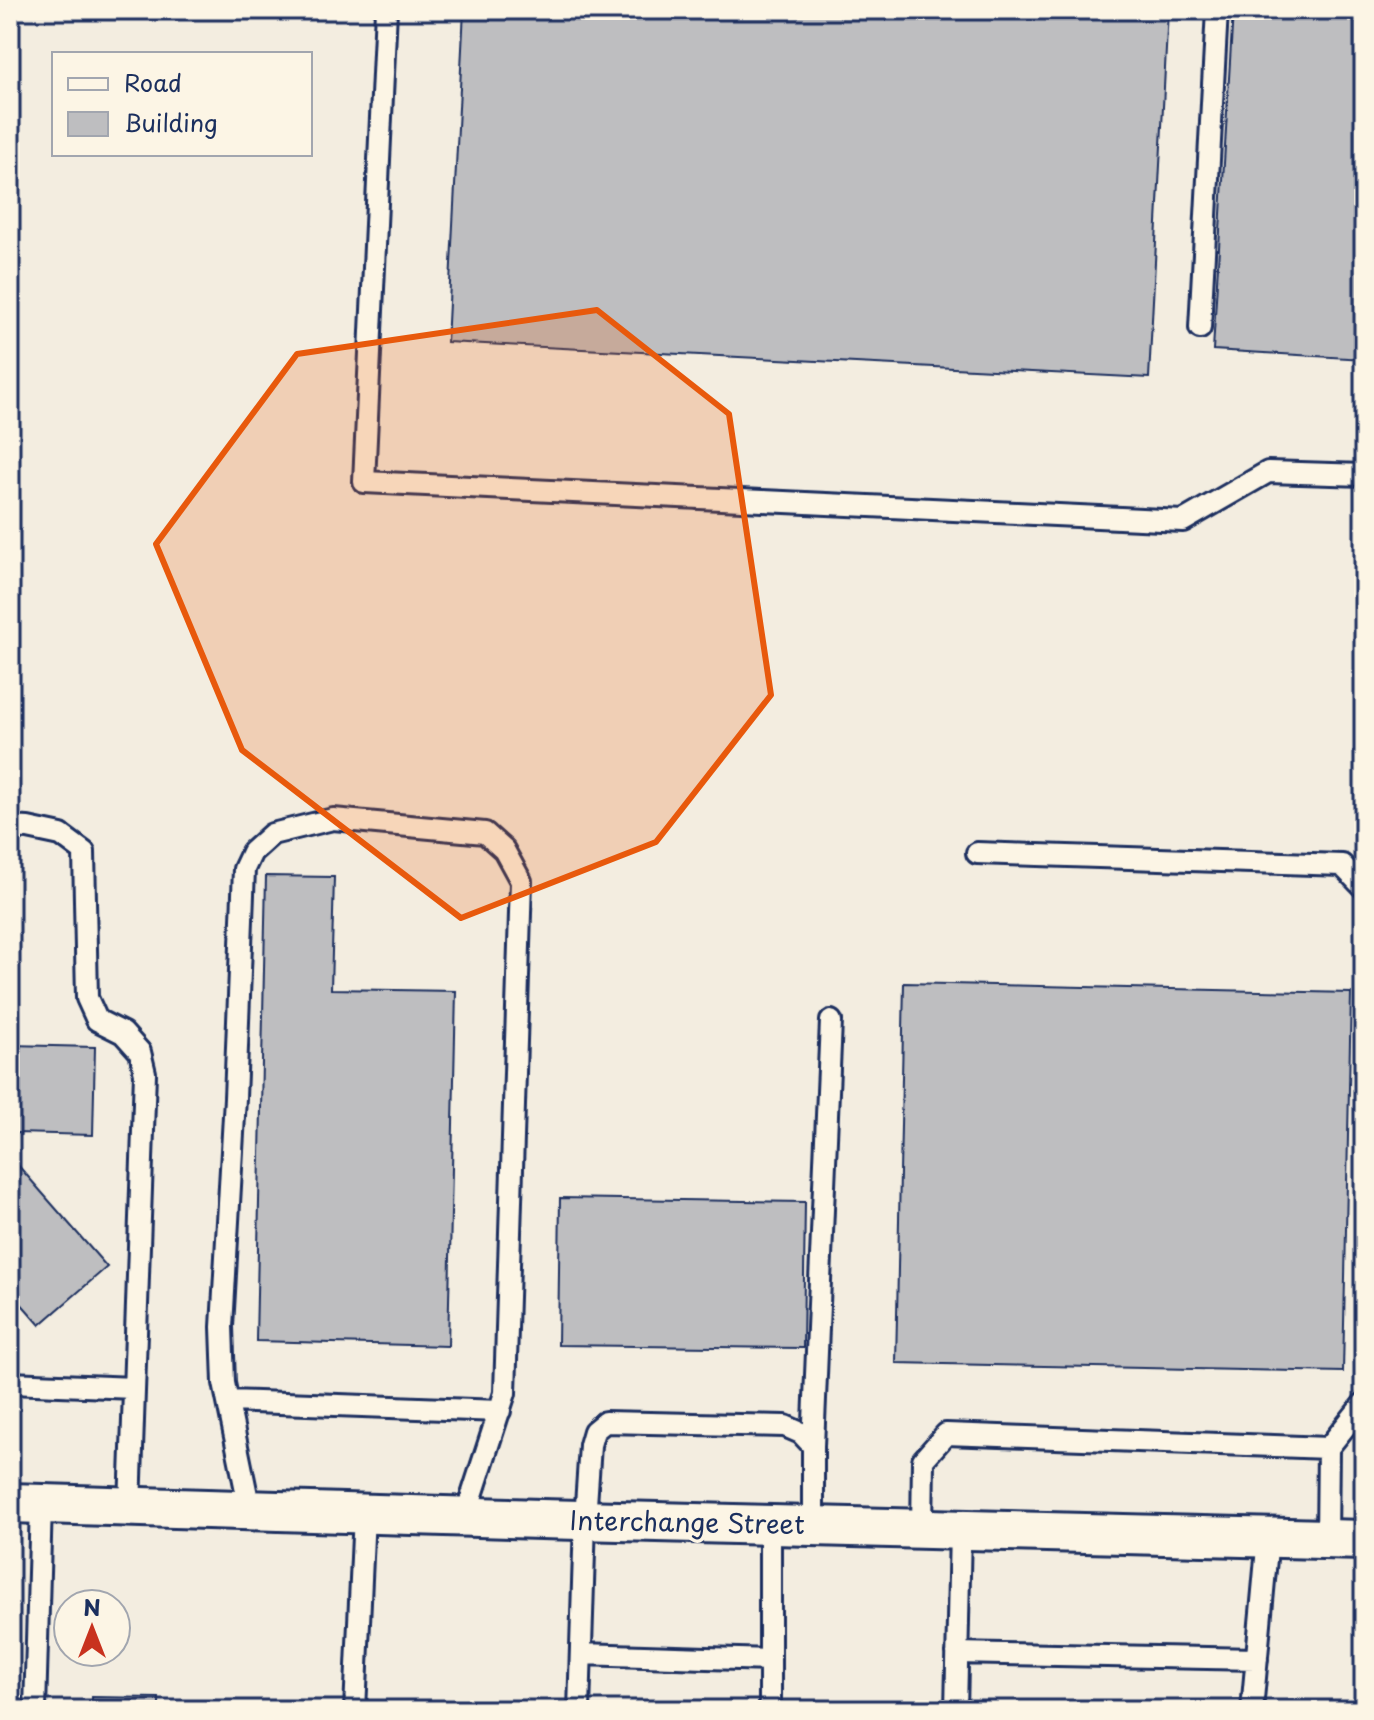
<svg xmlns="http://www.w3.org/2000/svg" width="1374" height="1720" font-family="'Playpen Sans',sans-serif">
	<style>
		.building { fill: #bebec0; stroke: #1b2f5e; stroke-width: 2 }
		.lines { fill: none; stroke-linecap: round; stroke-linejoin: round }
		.service-casing { stroke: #1b2f5e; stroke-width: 26 }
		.minor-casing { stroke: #1b2f5e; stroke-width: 44 }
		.service { stroke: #fcf5e5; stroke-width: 20 }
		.minor { stroke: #fcf5e5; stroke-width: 38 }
		.marked { fill: #e8590c; fill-opacity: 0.2; stroke: #e8590c; stroke-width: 6; stroke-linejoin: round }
		.labels { text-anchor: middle; stroke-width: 7; stroke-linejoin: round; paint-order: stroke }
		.street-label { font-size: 26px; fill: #1b2f5e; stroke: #fcf5e5 }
	</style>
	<rect width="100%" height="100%" fill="#f3ede0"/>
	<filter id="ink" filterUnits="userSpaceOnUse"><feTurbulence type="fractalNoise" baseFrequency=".0125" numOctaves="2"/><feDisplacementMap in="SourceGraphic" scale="16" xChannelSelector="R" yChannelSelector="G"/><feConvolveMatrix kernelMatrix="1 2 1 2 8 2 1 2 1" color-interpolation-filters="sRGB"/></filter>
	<g filter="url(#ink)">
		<path class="building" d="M464 10H1168L1149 378 447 342Z
			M1233 10H1364V359L1213 350Z
			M266 876 334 877 331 989 456 991 448 1346 256 1341Z
			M904 983 1351 993 1343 1372 896 1363Z
			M10 1045 95 1047 93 1135 16 1133V1163L107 1267 40 1325 10 1291Z
			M560 1198 805 1202 803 1348 558 1345Z
			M92 1697 159 1698V1710H92Z
			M413 1706 512 1709V1710H413Z"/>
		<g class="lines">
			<defs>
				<path id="service" d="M386 10 364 482 1183 521 1268 472 1364 475
					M1200 328 1217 10
					M10 827 28 828 61 835 84 852 87 998 97 1020 123 1033 140 1052 145 1073 130 1507
					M977 853 1342 865 1364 888
					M10 1383 134 1388
					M228 1401 500 1411
					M813 1446 831 1021
					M250 1510 224 1383 222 1327 235 1098 244 869 252 852 272 834 333 819 485 833 504 850 521 881 505 1393 465 1517
					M770 1525V1710
					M922 1529 923 1460 946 1434 1328 1448
					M1327 1539 1328 1448 1364 1403
					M957 1653 1257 1659
					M581 1654 770 1660
					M35 1710 41 1504
					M355 1710 364 1514
					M579 1710 585 1520 590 1445 594 1431 605 1422 785 1426 801 1433 813 1446V1526
					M956 1710 960 1530
					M1252 1710 1268 1537"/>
				<path id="minor" d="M10 1503 541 1519 1364 1540"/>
			</defs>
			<use href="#service" class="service-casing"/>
			<use href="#minor" class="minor-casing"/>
			<use href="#service" class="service"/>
			<use href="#minor" class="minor"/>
		</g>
	</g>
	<path class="marked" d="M597 310 729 414 771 695 656 842 461 918 242 750 156 544 297 354Z"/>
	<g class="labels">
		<g class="street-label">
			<text transform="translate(687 1523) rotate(1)" y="9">Interchange Street</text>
		</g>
	</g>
	<rect width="1374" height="1720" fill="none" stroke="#fcf5e5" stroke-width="40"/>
	<rect x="20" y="20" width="1334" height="1680" fill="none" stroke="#1b2f5e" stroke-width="3" filter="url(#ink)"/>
	<rect x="52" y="52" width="260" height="104" fill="#fcf5e5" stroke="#a2a6af" stroke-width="2"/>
	<rect x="68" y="78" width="40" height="12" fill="#fcf5e5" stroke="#a2a6af" stroke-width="2"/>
	<text x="124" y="92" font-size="24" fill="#1b2f5e">Road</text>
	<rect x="68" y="112" width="40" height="24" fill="#bebec0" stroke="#a2a6af" stroke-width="2"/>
	<text x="124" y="132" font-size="24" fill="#1b2f5e">Building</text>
	<g transform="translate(92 1628)"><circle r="38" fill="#fcf5e5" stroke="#a2a6af" stroke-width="2"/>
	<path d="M0-6L14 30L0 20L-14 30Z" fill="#c8321e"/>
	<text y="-12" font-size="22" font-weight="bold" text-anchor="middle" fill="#1b2f5e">N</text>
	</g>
</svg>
